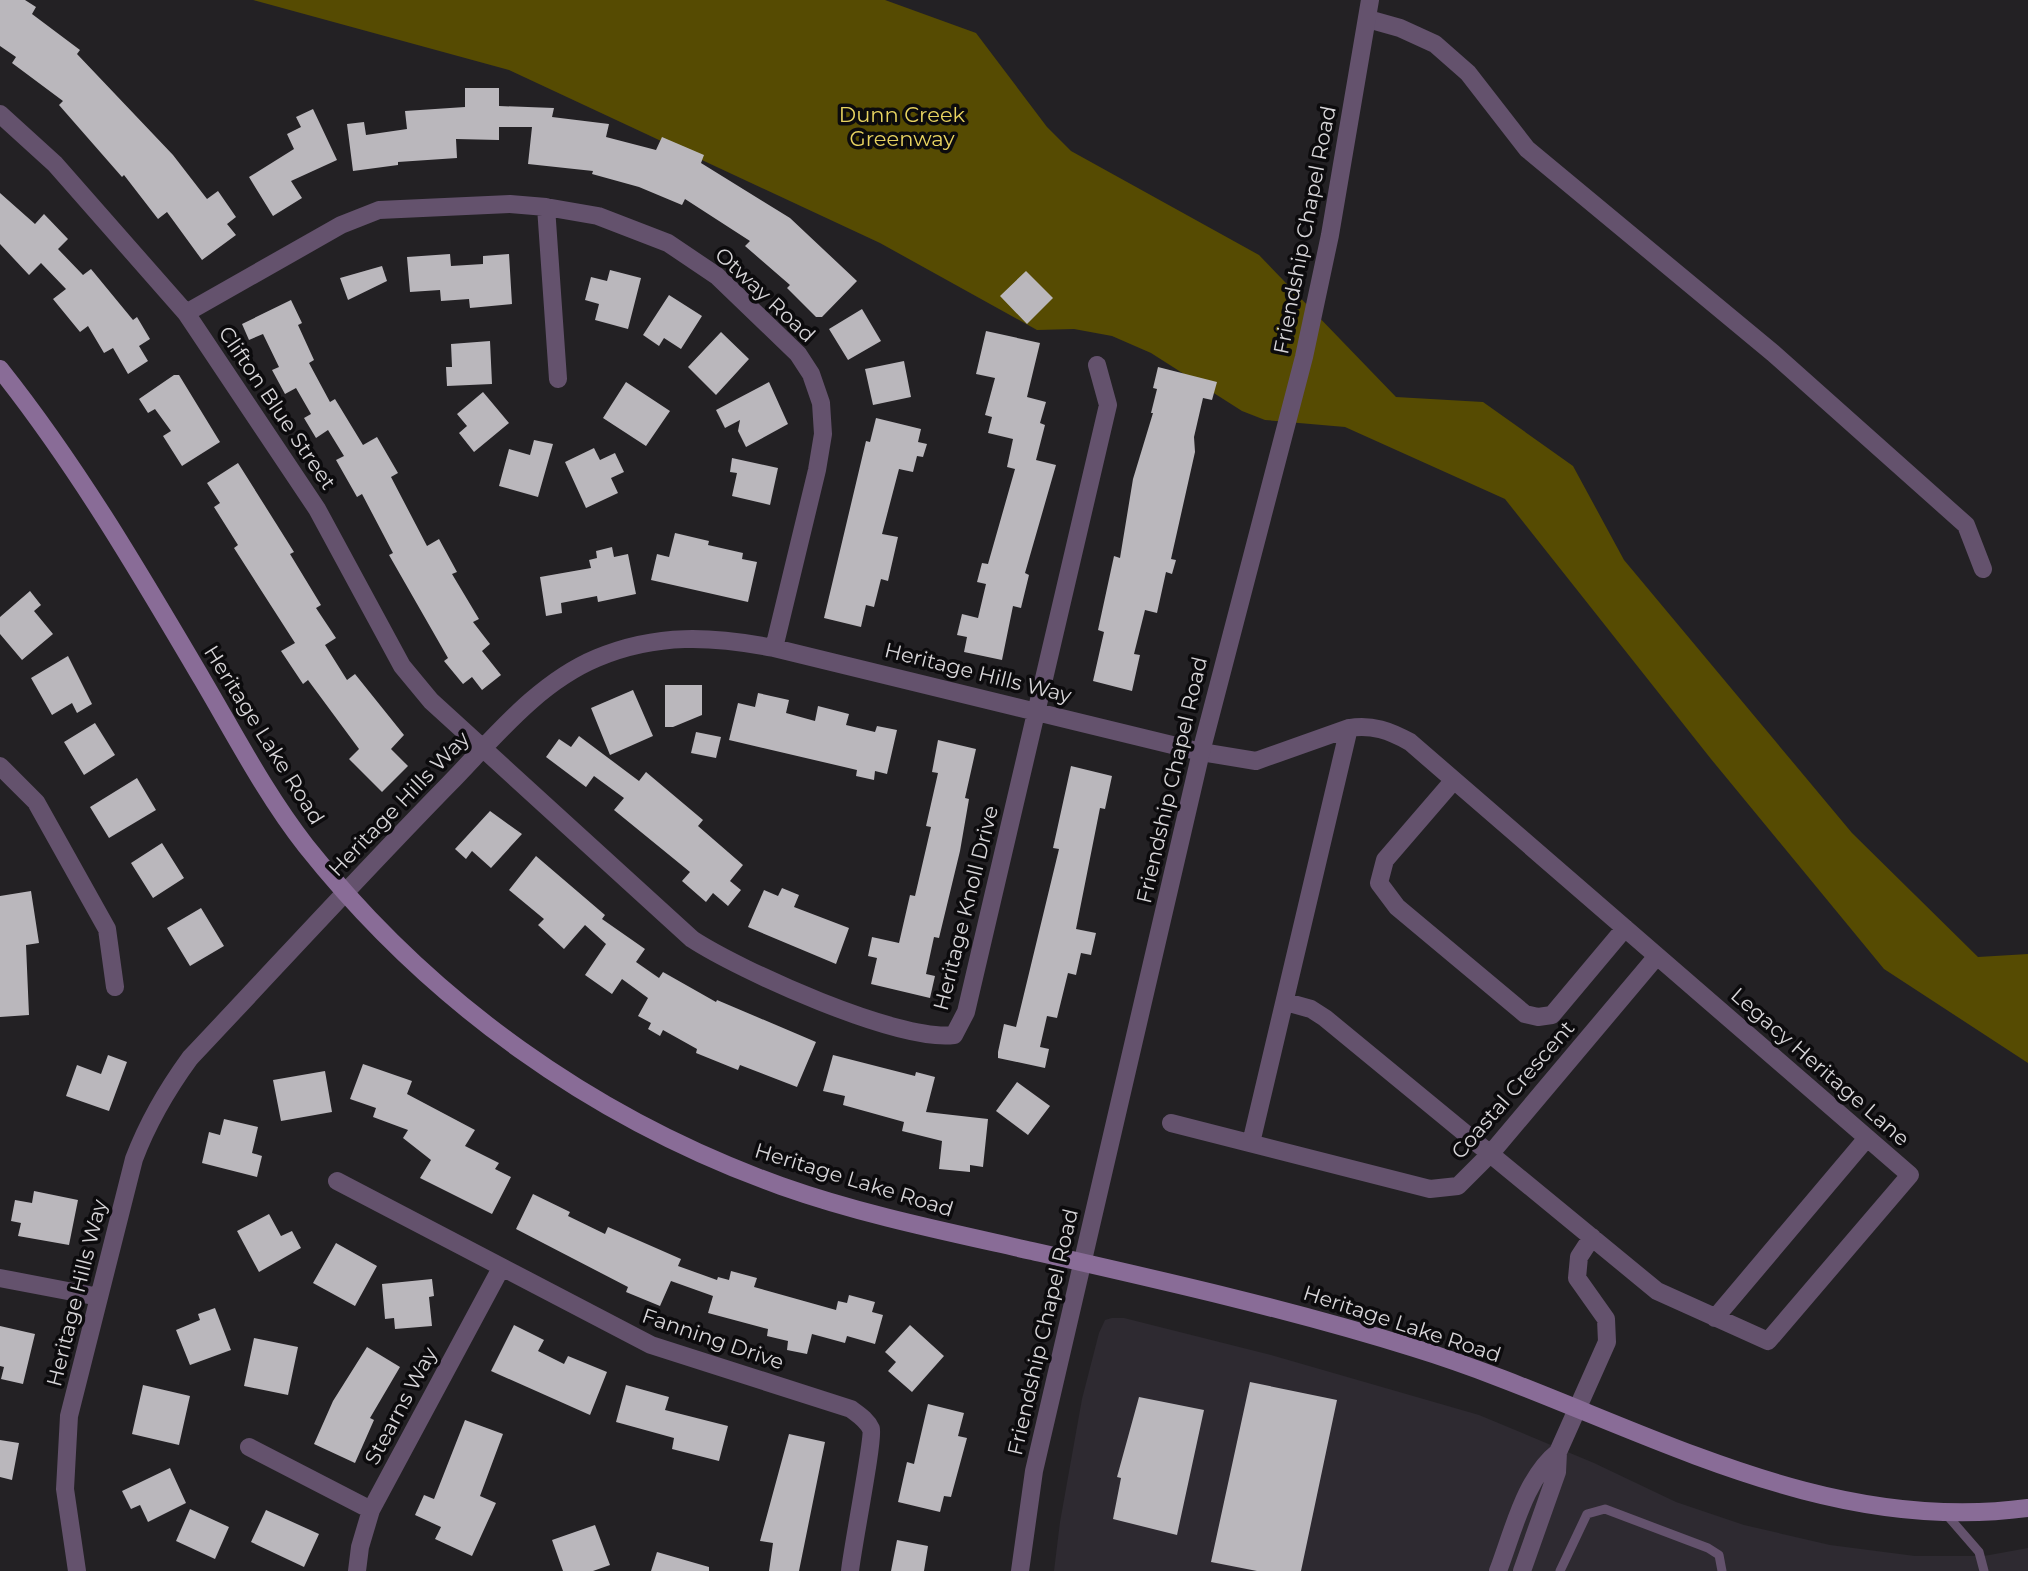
<svg xmlns="http://www.w3.org/2000/svg" width="2028" height="1571" font-family="Montserrat,sans-serif">
	<style>
		.built { fill: #2e2a31 }
		.green { fill: #564b02 }
		.building { fill: #bab7bc }
		.lines { fill: none; stroke-linecap: round; stroke-linejoin: round }
		.service { stroke: #64526d; stroke-width: 9 }
		.minor { stroke: #64526d; stroke-width: 18 }
		.tertiary { stroke: #64526d; stroke-width: 18 }
		.secondary { stroke: #896c97; stroke-width: 18 }
		.labels { text-anchor: middle; stroke-width: 7; stroke-linejoin: round; paint-order: stroke }
		.park-label { font-size: 21px; fill: #e9d461; stroke: #0c0b0d }
		.street-label { font-size: 21px; fill: #d7d5d8; stroke: #0c0b0d }
	</style>
	<rect width="100%" height="100%" fill="#232124"/>
	<path class="built" d="M1112 1318H1124L1271 1355 1479 1415 1594 1463 1676 1502 1744 1525 1830 1545 1915 1556H1984L2028 1548V1571H1054L1060 1522 1082 1399 1099 1333 1105 1320Z"/>
	<path class="green" d="M253 0H885L976 33 1047 127 1071 151 1259 255 1396 397 1483 402 1573 466 1624 560 1852 833 1978 957 2028 954V1063L1884 969 1711 759 1505 499 1345 427 1265 420 1242 411 1151 353 1112 336 1074 329 1037 330 880 243 509 70Z"/>
	<path class="building" d="M0 0H25L36 7 32 14 80 50 77 54 173 155 207 199 218 191 236 217 227 224 236 235 202 260 167 212 158 219 124 175 122 177 59 105 63 101 12 63 16 57 0 46Z
		M465 88H499V106L554 108 552 117 609 124 606 137 656 150 662 137 704 155 701 163 790 218 857 281 822 317H816L787 288 790 285 745 246 750 241 685 199 682 205 639 187 592 174 593 171 528 164 532 127H499V140L456 139 457 158 398 162V165L353 171 347 124 364 122 366 135 407 129 405 111 465 107Z
		M313 109 337 160 291 181 302 198 273 216 249 177 294 149 287 134 301 127 296 117Z
		M0 193 35 224 44 214 68 239 58 249 83 275 91 269 133 320 137 317 150 339 139 346 148 361 128 374 113 348 104 353 88 326 80 332 53 299 66 289 41 263 29 275 0 244Z
		M450 254 451 266 483 264V256L509 254 512 304 470 308 469 299 441 301 440 290 410 292 407 257Z
		M382 266 387 281 348 300 340 278Z
		M610 270 641 278 628 329 595 320 599 304 585 300 591 277 607 281Z
		M1026 271 1053 298 1027 324 1000 296Z
		M669 295 702 316 681 349 664 338 659 346 643 335Z
		M291 300 302 323 298 325 314 360 309 363 330 402 335 399 363 445 377 437 398 473 391 477 427 546 439 539 457 572 452 574 479 619 473 622 490 644 482 651 501 675 482 690 472 677 463 684 444 661 448 658 389 555 393 553 362 494 357 497 336 460 344 456 328 430 316 438 304 418 311 414 296 388 285 394 272 370 279 367 263 334 249 340 242 324Z
		M862 309 881 341 848 360 829 329Z
		M986 331 1040 343 1027 397 1046 402 1040 423 1045 425 1036 460 1056 465 1025 573 1029 575 1021 608 1013 606 1002 660 964 652 967 637 957 635 962 614 978 618 986 584 977 582 982 563 988 564 1015 469 1007 467 1013 439 988 433 992 417 985 415 995 378 976 374Z
		M721 332 749 359 716 395 688 367Z
		M490 341 492 384 447 386 446 367H452L451 344Z
		M904 361 911 397 873 405 865 369Z
		M1158 367 1217 382 1212 400 1203 398 1194 437 1195 452 1171 559 1176 560 1172 574 1166 572 1157 613 1145 610 1134 654 1140 655 1132 691 1093 681 1104 632 1098 630 1114 556 1120 558 1133 479 1153 413H1151L1157 389 1153 388Z
		M174 375H179L220 442 182 466 163 436 171 431 155 409 148 413 139 399Z
		M626 382 670 411 646 446 603 418Z
		M769 382 788 424 746 447 738 431 740 420 725 428 716 410Z
		M483 392 509 423 474 452 459 433 467 426 457 414Z
		M876 418 921 429 918 442 927 444 923 457 917 456 913 472 899 469 882 534 898 537 888 581 881 579 874 607 866 605 861 627 824 618 866 441 870 442Z
		M534 440 553 444 538 497 499 486 509 449 530 455Z
		M594 448 600 460 615 453 624 472 611 478 618 493 586 508 565 462Z
		M732 458 778 468 770 505 732 496 737 473 730 472Z
		M238 463 294 552 290 554 321 605 316 608 336 638 325 645 347 680 355 674 404 735 391 749 408 766 382 792 349 759 359 749 308 680 303 684 281 651 295 643 234 548 238 545 214 507 220 503 207 483Z
		M675 533 709 541 708 545 743 553 742 559 757 562 748 602 651 580 657 554 669 557Z
		M612 547 614 557 628 554 636 594 598 602 597 596 561 603 562 613 546 616 540 577 591 568 589 560 597 558 596 551Z
		M30 591 41 605 34 611 53 634 22 660 0 634V617Z
		M68 656 92 704 77 713 72 703 52 715 31 678Z
		M665 685H702V715L673 727H665Z
		M633 690 653 736 610 755 591 708Z
		M758 693 789 700 786 713 815 721 818 706 849 714 846 725 875 732 877 726 897 730 887 774 875 771 874 780 856 776 857 770 729 740 738 703 755 707Z
		M95 723 115 755 84 775 64 742Z
		M696 732 721 737 716 758 691 753Z
		M579 736 639 781 646 772 703 820 698 826 743 865 730 881 741 890 728 906 713 893 706 902 682 881 690 872 614 810 624 798 594 776 586 787 546 757 559 739 571 747Z
		M938 740 976 749 965 798 969 799 960 851 939 938 934 937 926 974 935 976 930 998 871 984 877 958 868 956 872 937 899 943 910 895 915 896 931 827 926 826 938 773 932 772Z
		M1071 766 1112 776 1105 809 1100 808 1076 929 1096 933 1091 955 1081 953 1076 975 1068 973 1057 1018 1047 1016 1040 1047 1049 1049 1045 1068 998 1058V1052L1004 1024 1016 1027 1059 849 1053 848Z
		M137 778 156 810 109 838 90 807Z
		M490 811 522 834 491 868 472 851 466 859 455 849Z
		M162 843 184 878 153 898 131 863Z
		M536 856 605 915 602 919 645 949 636 962 659 978 663 972 716 1002 717 1000 816 1042 797 1087 740 1065 738 1070 696 1053 697 1049 663 1030 660 1036 648 1029 651 1023 638 1016 648 998 622 979 612 994 585 975 606 944 585 925 564 949 538 925 544 919 509 890Z
		M782 888 799 895 794 907 849 928 836 964 748 927 764 890 778 896Z
		M31 891 39 943 26 945 29 1015 0 1017V896Z
		M201 908 224 946 190 966 167 928Z
		M108 1055 127 1062 109 1111 66 1096 77 1065 101 1074Z
		M833 1055 915 1076 916 1072 935 1077 926 1112 988 1119 983 1167 970 1165V1172L939 1169 942 1141 902 1131 904 1122 843 1105 845 1096 823 1091Z
		M363 1064 412 1081 407 1094 475 1130 465 1146 499 1163 495 1169 511 1177 492 1214 420 1178 431 1160 403 1138 408 1130 373 1117 376 1108 350 1099Z
		M325 1071 332 1112 281 1121 273 1080Z
		M1017 1082 1050 1106 1028 1135 996 1111Z
		M224 1119 258 1127 252 1153 262 1156 257 1177 202 1163 209 1132 220 1135Z
		M34 1191 78 1200 69 1245 18 1236 21 1223 11 1221 15 1200 32 1203Z
		M533 1194 570 1212 568 1216 605 1234 608 1227 681 1259 678 1266 717 1280 718 1277 729 1280 731 1271 757 1278 754 1287 836 1310 838 1301 847 1303 849 1295 875 1302 872 1312 883 1315 875 1344 847 1336 845 1343 812 1334 807 1354 787 1350 788 1341 767 1336 768 1329 708 1313 713 1296 671 1281 660 1306 626 1292 628 1287 516 1229Z
		M269 1214 281 1236 292 1231 301 1248 259 1272 237 1231Z
		M336 1243 377 1266 355 1306 313 1283Z
		M432 1279 434 1296 429 1297 432 1326 395 1329 394 1318 385 1319 382 1284Z
		M215 1308 231 1350 190 1365 176 1330 200 1320 198 1314Z
		M514 1325 544 1340 538 1351 564 1364 568 1356 607 1372 590 1415 491 1371Z
		M910 1325 944 1356 912 1392 888 1371 896 1362 885 1352Z
		M0 1326 35 1334 23 1384 1 1379 4 1367 0 1366Z
		M254 1338 298 1347 288 1395 244 1386Z
		M367 1347 400 1367 370 1418 374 1420 355 1463 314 1444 333 1401Z
		M1250 1382 1337 1400 1301 1571H1257L1211 1562Z
		M143 1385 190 1396 179 1445 132 1434Z
		M626 1385 669 1397 665 1410 728 1426 719 1461 672 1449 674 1438 616 1422Z
		M1139 1397 1204 1410 1177 1535 1113 1519 1121 1478 1117 1477Z
		M928 1404 964 1413 958 1436 967 1438 951 1497 944 1496 940 1512 898 1502 907 1462 914 1464Z
		M465 1420 503 1434 480 1496 496 1503 472 1556 435 1539 441 1527 415 1515 424 1495 434 1499Z
		M789 1434 825 1442 799 1571H769L773 1543 760 1541Z
		M0 1440 19 1443 12 1480 0 1477Z
		M170 1468 186 1503 148 1522 140 1505 131 1509 122 1491Z
		M190 1509 229 1527 215 1559 176 1541Z
		M266 1510 319 1534 304 1567 251 1542Z
		M595 1525 610 1565 593 1571H563L552 1540Z
		M897 1540 928 1546 924 1571H891Z
		M657 1552 709 1567V1571H651Z"/>
	<g class="lines">
		<path class="service" d="M1946 1514 1979 1552 1984 1571
			M1560 1571 1587 1514 1605 1509 1708 1548 1719 1555 1722 1571"/>
		<path class="minor" d="M1368 19 1400 28 1435 44 1468 73 1527 149 1773 353 1966 525 1983 569
			M0 114 55 164 186 313 317 509 402 666 431 701 692 939C741 971 898 1042 954 1035L966 1012 1108 405 1097 365
			M546 207 558 379
			M186 313 341 225 379 210 510 204 546 207 598 216 668 243 717 276 798 354 811 374 821 403 823 434 817 470 774 648
			M0 766 36 802 107 929 115 987
			M1454 780 1385 860 1379 883 1397 907 1525 1014 1538 1017 1552 1015 1625 928
			M1171 1123 1430 1189 1458 1186 1492 1152 1657 956
			M1251 1143 1349 728
			M337 1181 651 1345 851 1409C859 1415 867 1420 871 1429 874 1438 852 1550 850 1571
			M0 1278 99 1297
			M1715 1318 1867 1138
			M249 1447 371 1510
			M77 1571 65 1489 69 1416 134 1159C148 1122 166 1091 190 1058 276 967 361 874 449 784 493 739 537 683 597 658 657 633 712 636 774 648L1201 752 1256 761 1349 728C1372 724 1390 731 1410 742L1910 1175 1768 1341 1657 1291 1325 1018 1311 1009 1286 1002
			M357 1571 360 1547 371 1510 501 1268
			M1498 1571C1513 1532 1525 1478 1558 1452
			M1522 1571 1557 1472 1558 1452 1607 1342 1606 1319 1577 1278 1579 1257 1592 1237"/>
		<path class="tertiary" d="M1020 1571 1034 1471 1201 752 1304 357 1330 235 1370 0"/>
		<path class="secondary" d="M0 369C77 466 139 572 202 679 235 735 266 795 306 846 430 1002 594 1119 781 1186 863 1215 948 1232 1032 1251 1160 1280 1289 1309 1414 1348 1616 1410 1808 1538 2028 1508"/>
	</g>
	<g class="labels">
		<g class="park-label">
			<text x="902" y="122">Dunn Creek<tspan x="902" dy="24">Greenway</tspan></text>
		</g>
		<g class="street-label">
			<text transform="translate(1305 230) rotate(-79)" y="7">Friendship Chapel Road</text>
			<text transform="translate(765 295) rotate(43)" y="7">Otway Road</text>
			<text transform="translate(277 408) rotate(56)" y="7">Clifton Blue Street</text>
			<text transform="translate(978 673) rotate(14)" y="7">Heritage Hills Way</text>
			<text transform="translate(264 735) rotate(58)" y="7">Heritage Lake Road</text>
			<text transform="translate(1172 780) rotate(-77)" y="7">Friendship Chapel Road</text>
			<text transform="translate(399 804) rotate(-46)" y="7">Heritage Hills Way</text>
			<text transform="translate(966 908) rotate(-76)" y="7">Heritage Knoll Drive</text>
			<text transform="translate(1820 1067) rotate(41)" y="7">Legacy Heritage Lane</text>
			<text transform="translate(1513 1090) rotate(-49)" y="7">Coastal Crescent</text>
			<text transform="translate(854 1180) rotate(17)" y="7">Heritage Lake Road</text>
			<text transform="translate(77 1293) rotate(-76)" y="7">Heritage Hills Way</text>
			<text transform="translate(1402 1324) rotate(18)" y="7">Heritage Lake Road</text>
			<text transform="translate(1043 1332) rotate(-77)" y="7">Friendship Chapel Road</text>
			<text transform="translate(713 1339) rotate(19)" y="7">Fanning Drive</text>
			<text transform="translate(401 1406) rotate(-62)" y="7">Stearns Way</text>
		</g>
	</g>
</svg>
